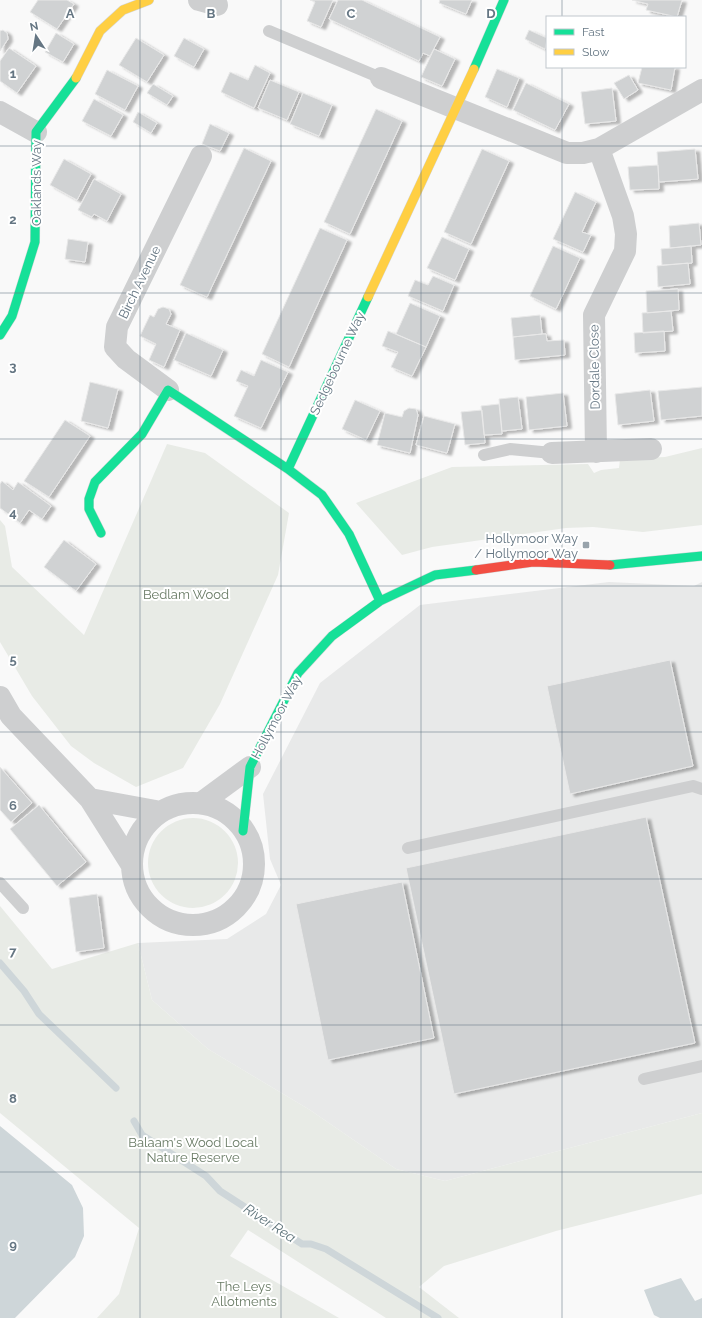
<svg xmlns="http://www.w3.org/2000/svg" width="702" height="1318" font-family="Raleway,sans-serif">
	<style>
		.built { fill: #e8e9e9 }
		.green { fill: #e8ebe6 }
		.water { fill: #ced6d9 }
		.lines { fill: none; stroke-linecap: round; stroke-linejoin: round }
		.stream { stroke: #ced6d9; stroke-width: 7 }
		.building { fill: #d0d2d3; stroke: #e8e8e8; filter: url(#shadow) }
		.fast-casing { stroke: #d5d6d7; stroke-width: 10 }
		.slow-casing { stroke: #d5d6d7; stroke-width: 10 }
		.jam-casing { stroke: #d5d6d7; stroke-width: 10 }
		.lane { stroke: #cecfd0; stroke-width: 12 }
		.street { stroke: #cecfd0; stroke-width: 22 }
		.fast { stroke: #16e098; stroke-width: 9 }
		.slow { stroke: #ffcf43; stroke-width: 9 }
		.jam { stroke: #f24e42; stroke-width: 9 }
		.grid { fill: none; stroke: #657683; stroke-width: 1; stroke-opacity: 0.55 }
		.poi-dot { fill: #99a4ac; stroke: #fff; stroke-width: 1.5 }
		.labels { text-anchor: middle; stroke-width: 4; stroke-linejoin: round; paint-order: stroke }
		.street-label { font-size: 13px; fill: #657683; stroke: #fff }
		.poi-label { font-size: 13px; fill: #657683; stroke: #fff; text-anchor: end }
		.park-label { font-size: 13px; fill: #687a64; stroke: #fff }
		.water-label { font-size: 14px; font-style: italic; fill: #60757c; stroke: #fff }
		.grid-label { font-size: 13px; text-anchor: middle; font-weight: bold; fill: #657683; stroke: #fff; stroke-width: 4; stroke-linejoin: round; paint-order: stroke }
	</style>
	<defs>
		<filter id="shadow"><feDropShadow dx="4.5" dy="2.5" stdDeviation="1" flood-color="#0004"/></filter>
	</defs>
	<rect width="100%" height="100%" fill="#f9f9f9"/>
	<path class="built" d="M609 582 694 586 702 582V1113L445 1181 396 1169 310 1110 208 1049 152 1000 138 943 227 939 266 914 281 885 270 859 263 794 320 683 420 605Z"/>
	<path class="green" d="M167 444 205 453 289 513 278 575 220 704 183 768 136 787 94 763 71 746 32 696 0 642V520L5 526 12 567 84 635Z
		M702 448V525L643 532 593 527 566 528 432 547 402 555 356 503 452 467 588 464 594 473 601 470 619 468 620 459 665 457Z
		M148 863a45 45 0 1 1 90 0a45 45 0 1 1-90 0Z
		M0 906 52 969 138 943 152 1000 208 1049 310 1110 396 1169 445 1181 702 1113V1194L556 1231 444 1266 419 1287 459 1318H386L248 1230 230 1256 339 1318H97L119 1294 139 1228 0 1113Z"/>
	<path class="water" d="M0 1126 72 1185 83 1208 84 1236 75 1257 15 1318H0Z
		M681 1278 695 1301 702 1298V1318H660L654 1315 644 1290Z"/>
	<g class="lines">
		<path class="stream" d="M0 963 24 991 39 1014 116 1088
			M134 1121 142 1135 206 1176 220 1191 302 1244H311L326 1249 438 1318"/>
	</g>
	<path class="building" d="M38 0H67L74 4 57 29 30 12Z
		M310 0H333L321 27 307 21 315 2Z
		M338 0H362L440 37 430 56 423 53 419 61 329 19Z
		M440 0H472L466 14 439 3Z
		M632 0H682L677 17 646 10 648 4Z
		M3 30 7 33 8 39 0 51V31Z
		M529 30 547 38 545 49 525 39Z
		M56 33 74 44 63 62 45 52Z
		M136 38 164 55 147 82 119 65Z
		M184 38 204 49 194 67 174 56Z
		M9 48 36 66 17 93 0 81V61Z
		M434 49 455 59 442 86 421 77Z
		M255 65 270 73 254 108 221 92 230 72 248 80Z
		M642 67H675L671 90 638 83Z
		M497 69 519 78 507 107 485 97Z
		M107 70 138 86 125 110 95 94Z
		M629 75 638 90 624 99 614 83Z
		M270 80 299 92 287 120 258 108Z
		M526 83 569 104 555 130 513 110Z
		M153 84 173 96 167 105 147 93Z
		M612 88 616 121 585 124 581 92Z
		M303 93 332 105 319 136 290 124Z
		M94 99 123 115 111 136 82 121Z
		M376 109 402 121 350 234 324 222Z
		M138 112 157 123 151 133 133 122Z
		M210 124 229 133 220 151 202 144Z
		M244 148 271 161 207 297 180 285Z
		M482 149 509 161 471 244 444 232Z
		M695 149 698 179 659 182 657 152Z
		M64 159 91 174 77 200 50 185Z
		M658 165 659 189 630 190 628 167Z
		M94 179 121 194 107 221 94 214 92 217 78 210Z
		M575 192 596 202 582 232 591 235 583 252 553 239Z
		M699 223 701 245 670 248 669 226Z
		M320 228 347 240 289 367 262 354Z
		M442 237 469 249 455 280 427 268Z
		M68 239 88 242 85 262 65 259Z
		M553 246 580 258 556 309 530 296Z
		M691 246 692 263 662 265 661 249Z
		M688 263 690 284 658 287 657 266Z
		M433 276 454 285 443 311 408 296 415 280 428 285Z
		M678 289 679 310 647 313 646 291Z
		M410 303 440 316 426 347 396 334Z
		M163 307 169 309 171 314 166 324 180 330 164 367 149 360 156 344 140 336 150 315 154 317 158 309Z
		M671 311 673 331 643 333 642 313Z
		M540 315 542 334 513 337 511 318Z
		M388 331 426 347 412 376 391 367 398 352 382 346Z
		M664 331 665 351 635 353 634 333Z
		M186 333 223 350 211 376 174 360Z
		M542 334H546L547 341 564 340 565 355 515 360 513 337Z
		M261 360 288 372 261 428 234 416 248 386 236 381 241 370 254 376Z
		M90 382 118 389 108 428 81 421Z
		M702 387V416L661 420 658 391Z
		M650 390 654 421 618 425 615 394Z
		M563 393 567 426 529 430 526 397Z
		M518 397 522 429 502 431 499 399Z
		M355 400 380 411 366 440 342 429Z
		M499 404 502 434 484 435 481 406Z
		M409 408 416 409 418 415 410 453 377 445 385 413 402 417 404 411Z
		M482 410 485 443 465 445 461 412Z
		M424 416 455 424 447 453 416 445Z
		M65 420 90 436 49 497 24 481Z
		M2 481 13 490 18 482 51 506 42 519 29 510 20 523 0 508V484Z
		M64 540 96 564 76 591 44 567Z
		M670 660 693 766 570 794 547 686Z
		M0 767 32 803 11 822 0 810Z
		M39 805 86 862 57 886 10 829Z
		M646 817 695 1043 454 1094 406 868Z
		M402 882 434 1038 328 1060 296 904Z
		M97 894 104 948 76 952 69 898Z"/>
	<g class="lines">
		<defs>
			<path id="fast" d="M474 69 504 0
				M368 297 288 469 322 495 349 534 380 601
				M0 335 12 316 35 242 36 132 76 78
				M101 533 89 509V499L95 482 142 434 168 390 288 469
				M610 565 702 556
				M243 831 250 767 298 673 332 636 380 601 435 575 476 570"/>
			<path id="slow" d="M76 78 100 31 123 10 149 0
				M368 297 474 69"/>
			<path id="jam" d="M476 570 533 562 610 565"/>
		</defs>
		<use href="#fast" class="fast-casing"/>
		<use href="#slow" class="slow-casing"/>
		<use href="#jam" class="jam-casing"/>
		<path class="lane" d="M269 31 381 78
			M484 455 510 449 552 453
			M408 848 693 786 702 789
			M0 883 23 908
			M644 1079 702 1066"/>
		<path class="street" d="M199 0 217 5
			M381 78 567 153H583L599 149 702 90
			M0 112 36 132
			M168 390 126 359 115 347 117 327 201 156
			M596 452 594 315 625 251 626 234 623 216 599 149
			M552 453 651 449
			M0 697 11 716 90 799 131 864
			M90 799 161 812
			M201 803 250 767
			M132 864a61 61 0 1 1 122 0a61 61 0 1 1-122 0Z"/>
		<use href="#fast" class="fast"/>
		<use href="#slow" class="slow"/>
		<use href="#jam" class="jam"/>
	</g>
	<path class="grid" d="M140 0V1318M281 0V1318M421 0V1318M562 0V17M562 67V1318M0 146H702M0 293H702M0 439H702M0 586H702M0 732H702M0 879H702M0 1025H702M0 1172H702"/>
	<rect class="poi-dot" x="582" y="541" width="8" height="8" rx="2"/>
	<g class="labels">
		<g class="street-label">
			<text transform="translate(36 183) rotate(-90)" y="5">Oaklands Way</text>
			<text transform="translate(139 282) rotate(-64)" y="5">Birch Avenue</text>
			<text transform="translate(337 363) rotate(-65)" y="5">Sedgebourne Way</text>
			<text transform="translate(594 367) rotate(-91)" y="5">Dordale Close</text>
			<text transform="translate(276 717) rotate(-62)" y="5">Hollymoor Way</text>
		</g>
		<g class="poi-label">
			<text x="578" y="543">Hollymoor Way<tspan x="578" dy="15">/ Hollymoor Way</tspan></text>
		</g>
		<g class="park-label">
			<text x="186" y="599">Bedlam Wood</text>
			<text x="193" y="1147">Balaam's Wood Local<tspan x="193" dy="15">Nature Reserve</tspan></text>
			<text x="244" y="1291">The Leys<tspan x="244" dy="15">Allotments</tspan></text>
		</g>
		<g class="water-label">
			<text transform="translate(270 1223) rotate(33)" y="5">River Rea</text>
		</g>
	</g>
	<g class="grid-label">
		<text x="70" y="18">A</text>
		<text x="211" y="18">B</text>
		<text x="351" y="18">C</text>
		<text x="491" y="18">D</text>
		<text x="13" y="78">1</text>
		<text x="13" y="224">2</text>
		<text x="13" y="371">3</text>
		<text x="13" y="517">4</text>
		<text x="13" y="664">5</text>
		<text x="13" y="810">6</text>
		<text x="13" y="956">7</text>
		<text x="13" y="1103">8</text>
		<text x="13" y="1249">9</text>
	</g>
	<rect x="546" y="16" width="140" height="52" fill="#ffffff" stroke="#c1c8cd"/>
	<rect x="554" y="29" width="20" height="6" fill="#16e098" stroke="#c1c8cd"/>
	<text x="582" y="36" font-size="12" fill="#657683">Fast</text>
	<rect x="554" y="49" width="20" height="6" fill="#ffcf43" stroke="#c1c8cd"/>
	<text x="582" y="56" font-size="12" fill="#657683">Slow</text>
	<g transform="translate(36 36) rotate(348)" stroke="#ffffff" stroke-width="3" paint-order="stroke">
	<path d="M0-3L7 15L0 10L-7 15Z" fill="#657683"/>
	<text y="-6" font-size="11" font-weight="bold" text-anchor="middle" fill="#657683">N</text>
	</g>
</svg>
